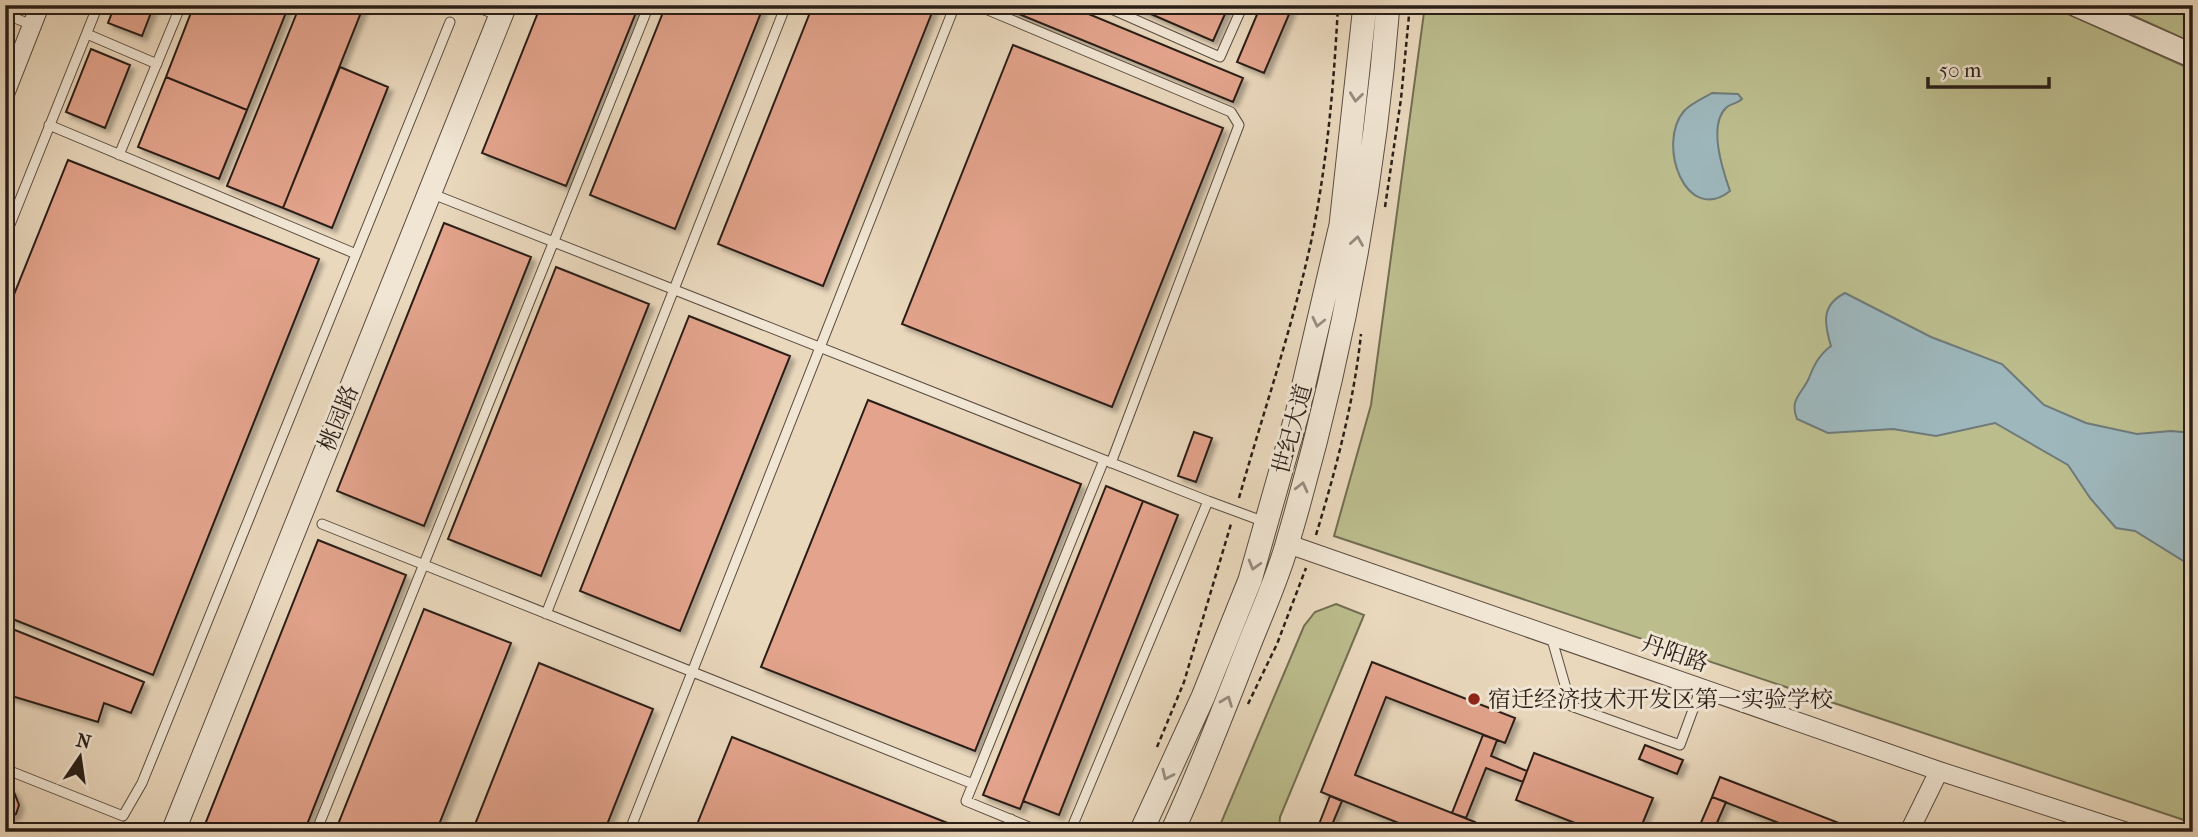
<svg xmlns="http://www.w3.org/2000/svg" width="2198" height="837" font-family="'IM FELL French Canon','Noto Serif SC',serif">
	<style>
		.green { fill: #bcbd8d; stroke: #726e52; stroke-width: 2 }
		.water { fill: #9db7bc; stroke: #6f7a7a; stroke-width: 2 }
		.building { fill: #e3a38c; stroke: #291e17; stroke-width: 2; filter: url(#shadow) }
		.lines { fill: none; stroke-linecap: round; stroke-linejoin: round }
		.service-casing { stroke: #594c40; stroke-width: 11 }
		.minor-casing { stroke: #594c40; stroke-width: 20 }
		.tertiary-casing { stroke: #594c40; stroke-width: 25 }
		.path { stroke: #291e17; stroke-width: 2.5; stroke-dasharray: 5 3.5; stroke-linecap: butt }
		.service { stroke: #f1e6d4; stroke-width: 9 }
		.minor { stroke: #f1e6d4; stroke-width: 18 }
		.tertiary { stroke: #f1e6d4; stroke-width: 23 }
		.oneway { stroke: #978c7f }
		.poi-dot { fill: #8f2418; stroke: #f1e6d4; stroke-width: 2.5 }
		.labels { text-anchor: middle; stroke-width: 6; stroke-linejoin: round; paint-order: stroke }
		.street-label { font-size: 23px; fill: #291e17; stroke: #f1e6d4 }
		.poi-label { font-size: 23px; fill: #291e17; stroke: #f1e6d4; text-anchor: start }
	</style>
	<defs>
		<filter id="shadow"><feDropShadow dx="4.5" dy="4.5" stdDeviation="2" flood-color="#0004"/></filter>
	</defs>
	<rect width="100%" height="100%" fill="#ead8bd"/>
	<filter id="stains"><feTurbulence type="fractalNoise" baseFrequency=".00286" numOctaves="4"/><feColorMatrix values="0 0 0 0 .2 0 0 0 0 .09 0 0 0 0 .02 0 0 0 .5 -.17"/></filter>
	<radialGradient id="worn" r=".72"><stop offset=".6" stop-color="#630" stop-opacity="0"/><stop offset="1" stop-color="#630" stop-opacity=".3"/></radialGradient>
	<path class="green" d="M1425 5H2048L2193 70V823L1334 536 1371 405Z
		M2110 5H2193V43Z
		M1336 604 1364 615 1280 817 1279 832 1218 830 1304 626 1315 612Z"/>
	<path class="water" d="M1712 93 1738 94 1742 99C1737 104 1732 103 1727 107 1707 124 1723 171 1730 191 1686 226 1656 144 1684 111 1692 103 1702 99 1712 93Z
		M1845 293 1931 337 2002 364 2044 405 2086 423 2137 434 2171 431 2193 433V567L2135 531 2116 528 2090 498 2068 465 1995 423 1936 436 1893 429 1828 433 1797 419C1789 399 1802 394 1809 378 1814 365 1819 355 1831 346 1824 323 1821 305 1845 293Z"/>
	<path class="building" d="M115 5H154L142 36 108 23Z
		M194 5H289L247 110 166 77Z
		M300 5H364L283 208 227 186Z
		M541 5H639L566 186 482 153Z
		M666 5H764L675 229 590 195Z
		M813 5H935L823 286 718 244Z
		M997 5H1067L1243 78 1233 102Z
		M1130 5H1229L1213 41Z
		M1261 5H1293L1264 73 1237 62Z
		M1013 45 1223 128 1112 407 902 324Z
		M91 49 130 65 105 128 66 112Z
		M340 67 388 87 332 228 283 208Z
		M166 77 247 110 219 179 138 147Z
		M68 160 319 259 153 675 5 616V317Z
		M444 223 531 257 424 526 337 491Z
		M556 267 649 304 541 576 448 539Z
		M689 316 790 356 680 631 580 591Z
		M868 400 1081 484 975 751 761 667Z
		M1194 432 1212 438 1196 482 1178 476Z
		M1106 486 1143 501 1020 809 983 795Z
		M1143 501 1178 515 1059 815 1023 801Z
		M318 540 406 575 304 832H202Z
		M424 609 511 643 436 832H335Z
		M5 626 144 682 131 713 104 703 98 722 5 694Z
		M1372 662 1515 718 1505 743 1386 697 1355 775 1475 822 1471 832H1421L1321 792Z
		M539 663 653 709 604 832H472Z
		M1483 735 1497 740 1491 756 1527 771 1523 782 1486 768 1466 818 1452 813Z
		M732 737 970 832H694Z
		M1645 745 1683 760 1677 774 1639 759Z
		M1534 753 1653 798 1639 832H1598L1516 800Z
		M1720 777 1857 830 1856 832H1802L1712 797Z
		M5 784 14 792 19 805 16 814 5 820Z
		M1330 796 1342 801 1329 832H1316Z
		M1712 797 1726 802 1713 832H1697Z"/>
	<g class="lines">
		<defs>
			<path id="service" d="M472 5 499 16
				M976 5 1231 112 1239 125 1111 463
				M1102 5 1220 57 1243 5
				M5 14 32 25
				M87 34 157 64
				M49 125 356 254
				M119 155 181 5
				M430 193 1208 501 1070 832
				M5 237 98 5
				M1208 501 1265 522
				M322 524 973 784
				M546 614 786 5
				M1551 636 1571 706 1680 745 1701 688
				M5 769 123 816 142 783 450 22
				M316 832 649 5
				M629 832 955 5
				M1006 832 1011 819
				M1041 832 966 801 1104 460"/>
			<path id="minor" d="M5 94 40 5
				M1288 544 1939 771 2127 832
				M1909 832 1939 771"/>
			<path id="tertiary" d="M2077 5 2193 56
				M173 832 505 5
				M1141 832 1203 697 1250 580 1297 414 1341 225 1365 5
				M1172 832C1200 772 1223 711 1247 650 1261 614 1278 578 1288 541 1339 368 1374 185 1388 5"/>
		</defs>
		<use href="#service" class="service-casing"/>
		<use href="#minor" class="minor-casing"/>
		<use href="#tertiary" class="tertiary-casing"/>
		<path class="path" d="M1385 207 1401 99 1410 5
			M1239 498C1263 413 1292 329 1311 242 1327 165 1334 84 1338 5
			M1316 535C1336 469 1354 402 1361 334
			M1248 704 1277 644 1306 568
			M1157 747 1184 682 1231 524"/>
		<use href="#service" class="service"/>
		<use href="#minor" class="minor"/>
		<use href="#tertiary" class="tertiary"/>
	</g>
	<defs><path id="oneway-chevron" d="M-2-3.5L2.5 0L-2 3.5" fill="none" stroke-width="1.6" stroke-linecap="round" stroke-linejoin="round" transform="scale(1.75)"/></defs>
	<g class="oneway">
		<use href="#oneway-chevron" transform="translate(1356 97) rotate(97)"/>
		<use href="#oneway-chevron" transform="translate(1357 241) rotate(-81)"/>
		<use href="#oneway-chevron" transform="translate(1318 322) rotate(103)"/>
		<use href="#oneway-chevron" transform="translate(1302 487) rotate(-76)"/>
		<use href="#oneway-chevron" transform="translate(1254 565) rotate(106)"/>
		<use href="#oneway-chevron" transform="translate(1227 701) rotate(-69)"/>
		<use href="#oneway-chevron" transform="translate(1167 775) rotate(115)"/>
	</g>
	<circle class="poi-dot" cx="1474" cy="699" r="7"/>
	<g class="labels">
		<g class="street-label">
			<text transform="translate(338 418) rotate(-68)" y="8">桃园路</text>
			<text transform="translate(1292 429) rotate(-75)" y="8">世纪大道</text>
			<text transform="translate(1675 653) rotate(19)" y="8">丹阳路</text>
		</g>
		<g class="poi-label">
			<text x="1488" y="707">宿迁经济技术开发区第一实验学校</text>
		</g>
	</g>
	<rect width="2198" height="837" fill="none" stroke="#ead8bd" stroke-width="28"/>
	<rect x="7" y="7" width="2184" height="823" fill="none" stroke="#291e17" stroke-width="3.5"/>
	<rect x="14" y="14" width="2170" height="809" fill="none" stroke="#291e17" stroke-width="2"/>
	<g transform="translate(80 757) rotate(13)" stroke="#f1e6d4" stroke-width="5" paint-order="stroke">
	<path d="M0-5L12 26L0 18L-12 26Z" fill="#291e17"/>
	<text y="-10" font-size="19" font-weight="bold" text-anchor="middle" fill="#291e17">N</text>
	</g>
	<path d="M1928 77v10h121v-10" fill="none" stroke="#291e17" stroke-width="3.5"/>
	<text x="1939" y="77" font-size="21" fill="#291e17" stroke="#f1e6d4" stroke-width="5" paint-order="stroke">50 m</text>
	<rect width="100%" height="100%" filter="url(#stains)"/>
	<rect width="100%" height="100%" fill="url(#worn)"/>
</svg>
